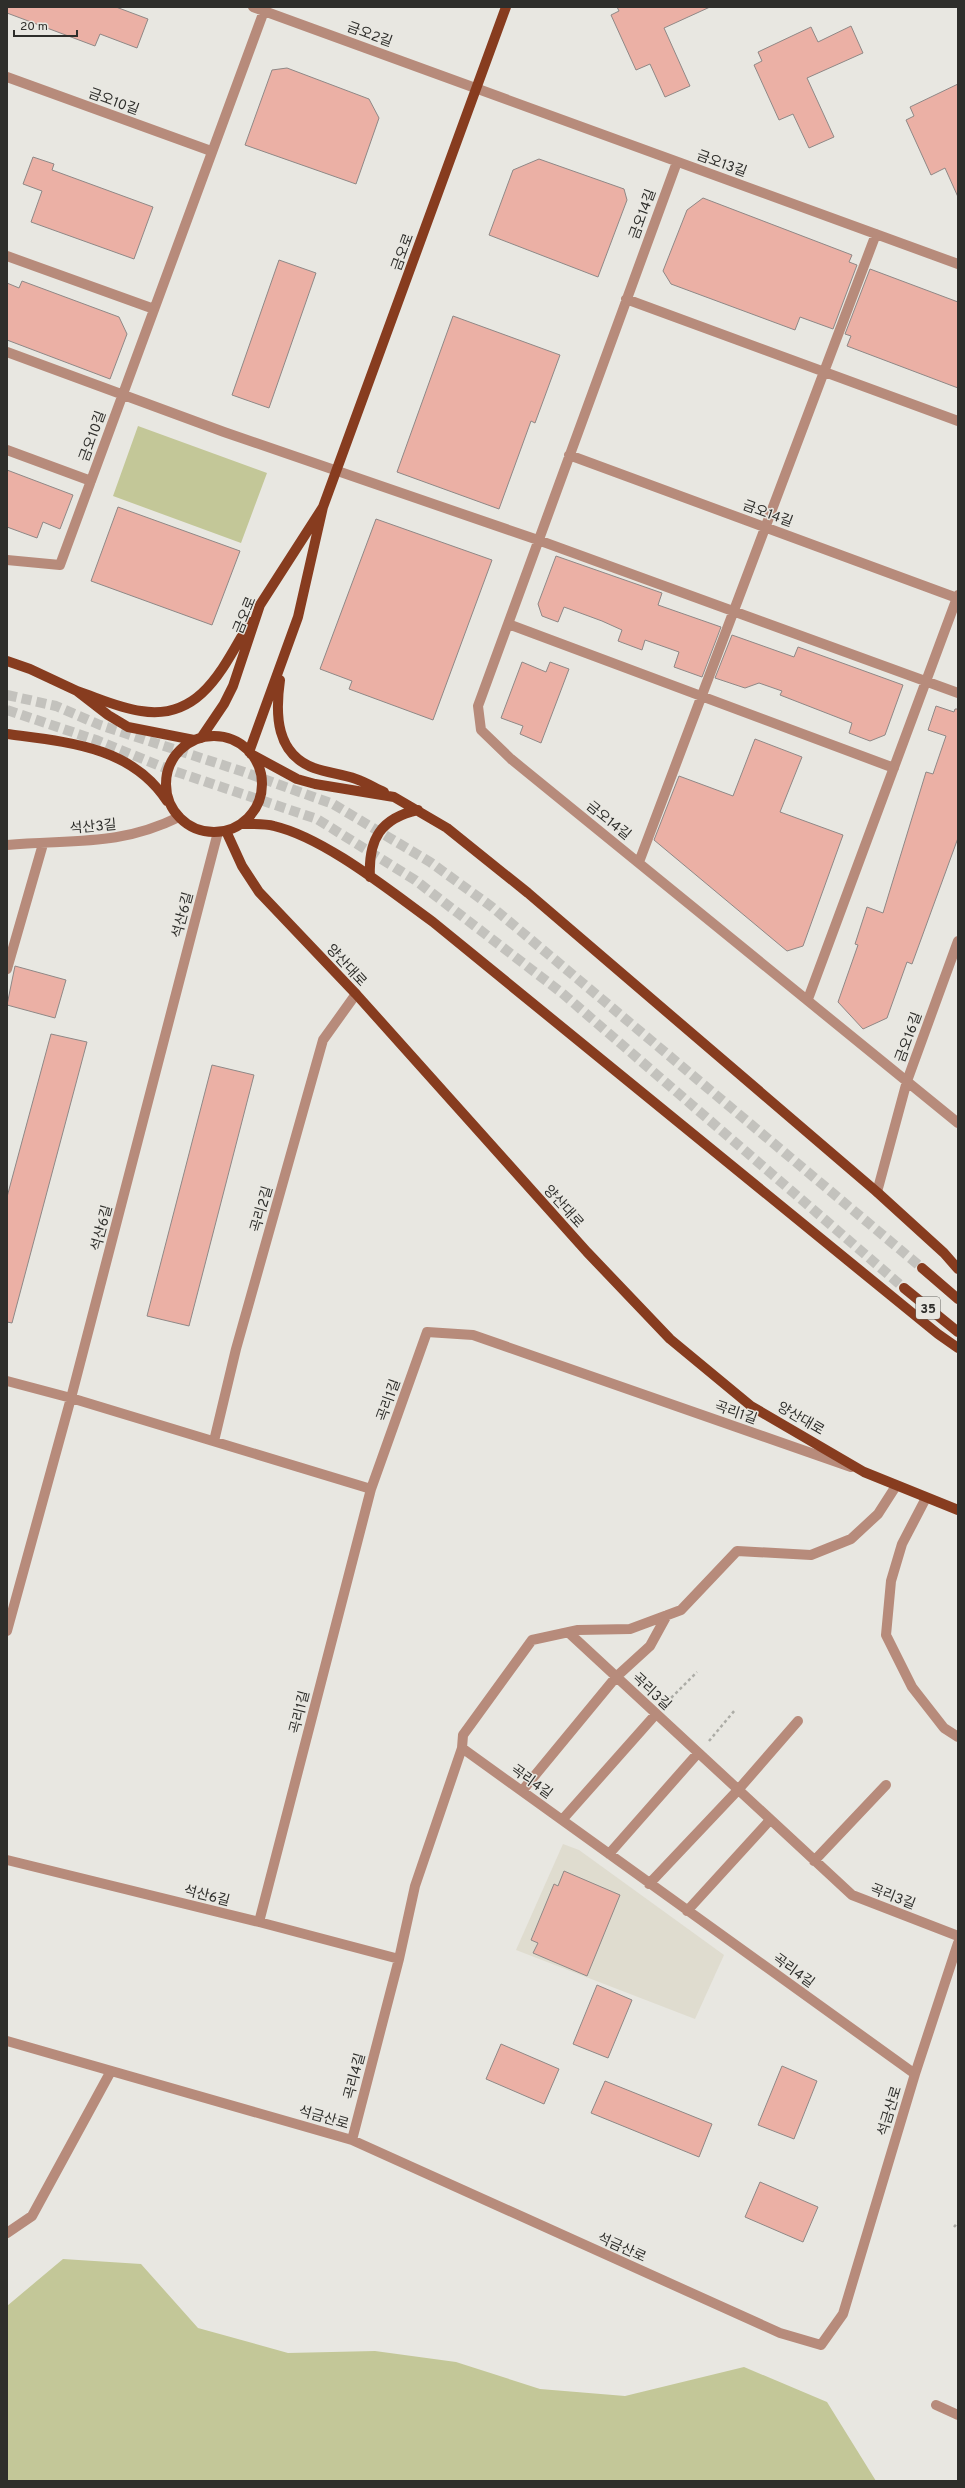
<svg xmlns="http://www.w3.org/2000/svg" width="965" height="2488" font-family="Overpass,'Noto Sans KR',sans-serif">
	<style>
		.built { fill: #dfdccf }
		.green { fill: #c3c798 }
		.building { fill: #ebb0a5; stroke: #8f8886 }
		.lines { fill: none; stroke-linecap: round; stroke-linejoin: round }
		.major-tunnel { stroke: #c3c2bd; stroke-width: 10; stroke-dasharray: 10 5; stroke-linecap: butt }
		.path { stroke: #acaca6; stroke-width: 2.5; stroke-dasharray: 3 3; stroke-linecap: butt }
		.minor { stroke: #b78b7b; stroke-width: 10 }
		.major { stroke: #873c1f; stroke-width: 10 }
		.labels { text-anchor: middle; stroke-width: 3; stroke-linejoin: round; paint-order: stroke }
		.shield { fill: #e8e7e1; stroke: #666662; stroke-width: 1 }
		.shield-label { font-size: 13px; font-weight: bold; fill: #2e2e2b }
		.street-label { font-size: 14px; fill: #2e2e2b; stroke: #e8e7e1 }
	</style>
	<rect width="100%" height="100%" fill="#e8e7e1"/>
	<path class="built" d="M563 1844 579 1850 724 1955 695 2019 516 1950Z"/>
	<path class="green" d="M138 426 267 473 241 543 113 496Z
		M63 2259 141 2264 198 2328 288 2353 375 2351 456 2362 540 2389 625 2396 744 2367 827 2402 876 2481H7V2306Z"/>
	<path class="building" d="M7 7H116L148 19 137 48 100 34 95 46 7 13Z
		M617 7H710L664 28 690 86 665 97 650 64 636 70 611 15 619 11Z
		M851 26 863 53 807 78 834 137 809 148 793 114 779 120 754 65 762 61 758 52 811 27 818 42Z
		M287 68 369 99 379 118 356 184 245 145 272 70Z
		M958 84V197L945 168 931 175 906 120 914 116 910 107Z
		M33 157 54 164 52 170 153 207 134 259 31 222 42 191 23 184Z
		M539 159 624 189 627 200 598 277 489 235 513 170Z
		M703 198 852 255 849 262 857 265 833 329 800 317 795 330 671 284 663 271 687 210Z
		M279 260 316 273 269 408 232 395Z
		M870 269 958 302V388L847 346 851 336 845 334Z
		M22 281 119 317 127 334 110 379 7 340V283L19 288Z
		M453 316 560 355 535 423 531 421 499 509 397 472Z
		M7 470 73 495 60 529 43 522 37 538 7 527Z
		M118 507 240 551 212 625 91 581Z
		M376 519 492 560 433 720 349 689 352 681 320 669Z
		M556 556 662 593 658 605 721 627 702 677 674 667 679 652 645 640 642 650 618 641 622 630 602 621 564 607 558 622 542 616 538 604Z
		M732 635 794 657 798 647 903 685 885 735 870 741 849 733 852 723 780 695 782 691 759 683 745 688 715 678Z
		M522 662 546 672 550 662 569 669 541 743 520 734 523 726 501 718Z
		M936 706 954 712 955 709H958V838L912 964 907 962 887 1018 863 1029 838 1002 858 945 855 944 867 907 883 913 926 772 933 774 946 736 928 730Z
		M755 739 802 757 780 812 843 835 803 946 787 951 654 840 679 776 733 796Z
		M15 966 66 980 55 1018 7 1005Z
		M51 1034 87 1042 12 1323 7 1322V1197Z
		M212 1065 254 1075 189 1326 147 1316Z
		M564 1871 620 1895 587 1976 533 1953 538 1943 531 1940 554 1884 558 1886Z
		M597 1985 632 2000 608 2058 573 2044Z
		M501 2044 559 2069 544 2104 486 2079Z
		M782 2066 817 2081 794 2139 758 2125Z
		M605 2081 712 2124 699 2157 591 2113Z
		M760 2182 818 2207 803 2242 745 2217Z"/>
	<g class="lines">
		<path class="major-tunnel" d="M7 695 56 706 100 725 244 772 333 804 430 862 492 907 922 1268
			M7 710 96 740 165 768 317 819 415 880 562 993 904 1288"/>
		<path class="path" d="M667 1702 697 1672
			M709 1741 735 1710
			M954 2227 958 2222"/>
		<path class="minor" d="M253 7 958 264
			M7 77 211 151
			M677 162 478 706 481 730 511 759 958 1123
			M7 256 154 309
			M626 299 958 421
			M7 352 224 432 538 540 958 693
			M7 450 91 481
			M569 455 957 598
			M7 560 60 565 264 11
			M508 624 894 768
			M7 845C71 839 118 847 179 817
			M639 862 876 234
			M7 969 43 844
			M808 999 958 595
			M877 1192 907 1081 958 941
			M7 1381 71 1398 371 1489
			M214 1441 236 1349 323 1040 356 994
			M926 1498 902 1544 891 1581 886 1635 912 1687 944 1728 958 1737
			M7 1631 71 1398 218 832
			M568 1632 852 1895 958 1936
			M462 1748 915 2074
			M522 1791 616 1677 650 1646 667 1615
			M562 1820 656 1714
			M609 1854 698 1753
			M7 1860 259 1922 399 1959
			M814 1861 886 1785
			M649 1884 738 1790 798 1721
			M687 1911 770 1820
			M259 1922 371 1489 427 1332 473 1335 851 1467
			M7 2041 352 2140 780 2333 821 2345 843 2314 915 2074 958 1943
			M352 2140 399 1959 415 1886 462 1748 463 1735 532 1640 578 1630 630 1629 681 1610 737 1551 811 1555 851 1539 878 1514 896 1486
			M7 2233 32 2216 111 2071
			M936 2405 958 2415"/>
		<path class="major" d="M323 507 506 7
			M7 661 30 669 77 691 108 715 128 727 194 740
			M280 680C275 715 276 754 314 768 328 773 342 774 356 779 365 782 375 788 384 792
			M77 691C98 698 119 708 141 711 202 721 224 665 250 622
			M7 734C67 742 131 746 167 801
			M166 784a48 48 0 1 1 96 0a48 48 0 1 1-96 0Z
			M201 738 224 704 233 686 260 605 323 507 298 617 249 752
			M251 754 297 779 315 784 394 797 447 828 528 893 877 1192 944 1253 958 1269
			M241 824C252 824 264 823 274 826 325 838 390 891 433 922L938 1334 958 1348
			M226 831 242 866 259 892 356 994 587 1252 670 1339 751 1406 864 1472 958 1510
			M370 877C368 839 381 818 418 810
			M922 1268 958 1299
			M904 1288 958 1332"/>
	</g>
	<g class="labels">
		<rect class="shield" x="916" y="1297" width="24" height="22" rx="3"/>
		<g class="shield-label">
			<text x="928" y="1313">35</text>
		</g>
		<g class="street-label">
			<text transform="translate(370 34) rotate(20)" y="5">금오2길</text>
			<text transform="translate(114 101) rotate(20)" y="5">금오10길</text>
			<text transform="translate(722 163) rotate(20)" y="5">금오13길</text>
			<text transform="translate(642 214) rotate(-70)" y="5">금오14길</text>
			<text transform="translate(402 252) rotate(-70)" y="5">금오로</text>
			<text transform="translate(92 436) rotate(-70)" y="5">금오10길</text>
			<text transform="translate(768 513) rotate(20)" y="5">금오14길</text>
			<text transform="translate(244 615) rotate(-68)" y="5">금오로</text>
			<text transform="translate(609 820) rotate(39)" y="5">금오14길</text>
			<text transform="translate(93 826) rotate(-5)" y="5">석산3길</text>
			<text transform="translate(182 915) rotate(-75)" y="5">석산6길</text>
			<text transform="translate(347 965) rotate(47)" y="5">양산대로</text>
			<text transform="translate(908 1037) rotate(-70)" y="5">금오16길</text>
			<text transform="translate(564 1206) rotate(48)" y="5">양산대로</text>
			<text transform="translate(261 1209) rotate(-74)" y="5">곡리2길</text>
			<text transform="translate(101 1228) rotate(-75)" y="5">석산6길</text>
			<text transform="translate(388 1400) rotate(-70)" y="5">곡리1길</text>
			<text transform="translate(736 1412) rotate(19)" y="5">곡리1길</text>
			<text transform="translate(801 1418) rotate(30)" y="5">양산대로</text>
			<text transform="translate(652 1691) rotate(43)" y="5">곡리3길</text>
			<text transform="translate(299 1712) rotate(-76)" y="5">곡리1길</text>
			<text transform="translate(532 1781) rotate(36)" y="5">곡리4길</text>
			<text transform="translate(207 1895) rotate(14)" y="5">석산6길</text>
			<text transform="translate(893 1896) rotate(21)" y="5">곡리3길</text>
			<text transform="translate(794 1970) rotate(36)" y="5">곡리4길</text>
			<text transform="translate(354 2076) rotate(-75)" y="5">곡리4길</text>
			<text transform="translate(889 2111) rotate(-73)" y="5">석금산로</text>
			<text transform="translate(324 2117) rotate(16)" y="5">석금산로</text>
			<text transform="translate(622 2247) rotate(24)" y="5">석금산로</text>
		</g>
	</g>
	<rect width="965" height="2488" fill="none" stroke="#2e2e2b" stroke-width="16"/>
	<path d="M14 30v6h63v-6" fill="none" stroke="#2e2e2b" stroke-width="2"/>
	<text x="20" y="30" font-size="12" fill="#2e2e2b" stroke="#e8e7e1" stroke-width="3" paint-order="stroke">20 m</text>
</svg>
